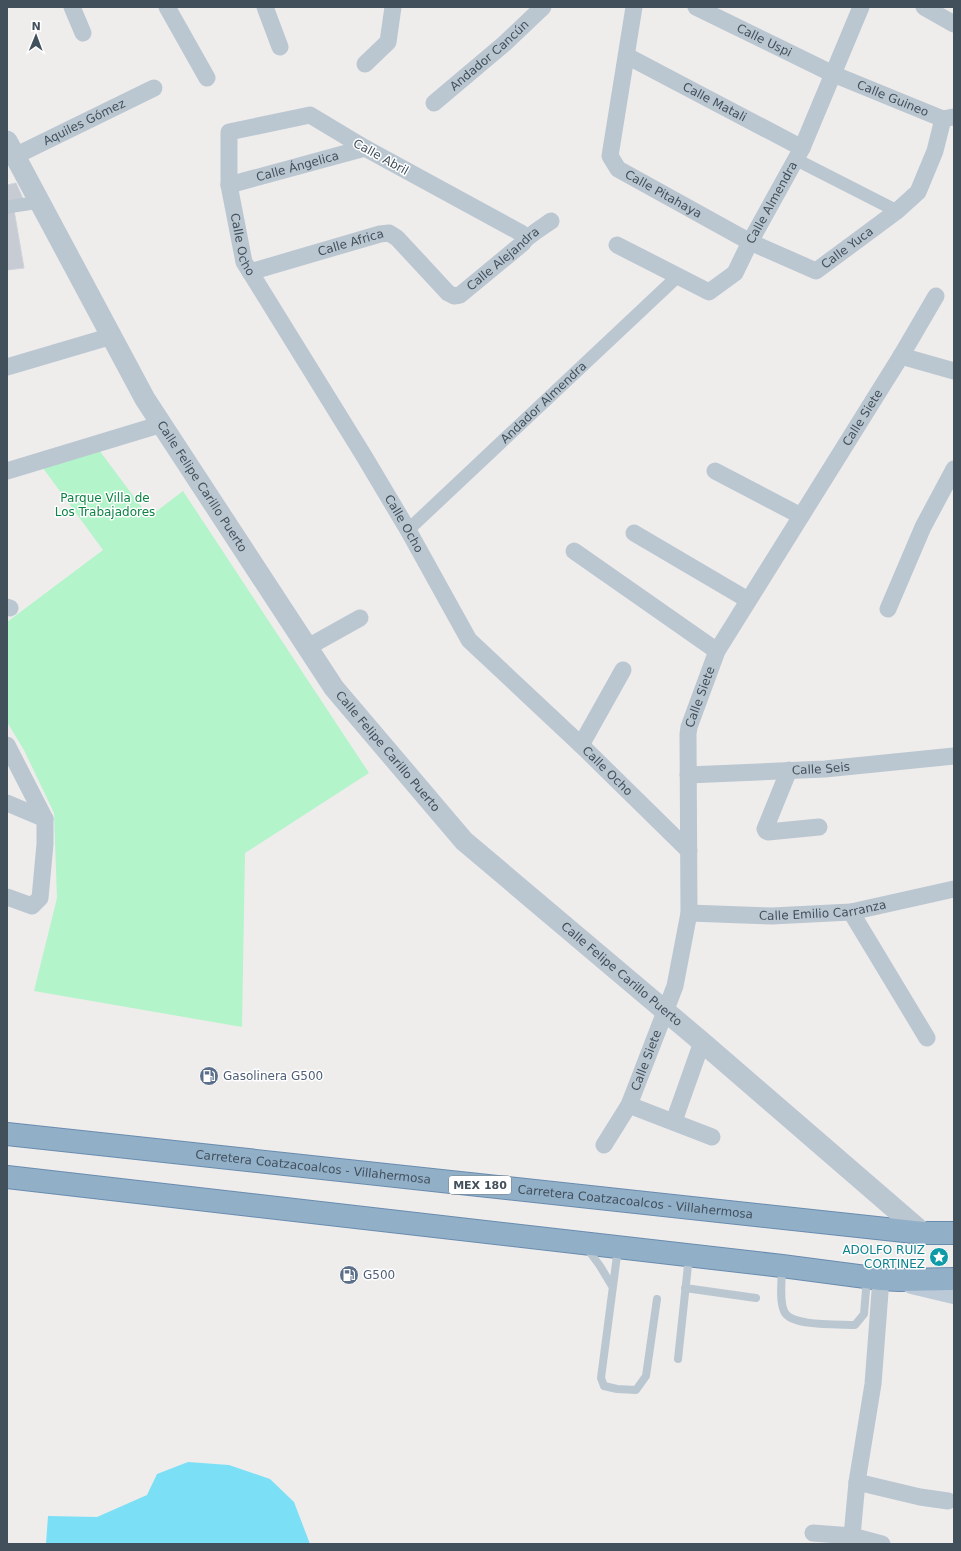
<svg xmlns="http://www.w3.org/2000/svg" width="961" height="1551" font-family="'DejaVu Sans',sans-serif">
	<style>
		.green { fill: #b3f4ca }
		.water { fill: #7be0f6 }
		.building { fill: #c7cbd3; stroke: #cfd2d9 }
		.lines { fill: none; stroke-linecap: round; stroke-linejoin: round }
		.trunk-casing { stroke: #688cae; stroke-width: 24 }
		.service { stroke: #bac7d1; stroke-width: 8 }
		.pedestrian { stroke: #bac7d1; stroke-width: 13 }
		.minor { stroke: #bac7d1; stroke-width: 17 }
		.tertiary { stroke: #bac7d1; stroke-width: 21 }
		.secondary { stroke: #bccad8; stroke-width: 22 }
		.trunk { stroke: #92afc8; stroke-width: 22 }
		.labels { text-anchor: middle; stroke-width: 3; stroke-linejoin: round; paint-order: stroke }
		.shield { fill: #fff; stroke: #7b848d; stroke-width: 1 }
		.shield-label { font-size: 11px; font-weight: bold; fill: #42505c }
		.street-label { font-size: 12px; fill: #42505c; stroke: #fff }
		.park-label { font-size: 12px; fill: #0c8444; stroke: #fff }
		.service-label { font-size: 12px; fill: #4e5e75; stroke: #fff; text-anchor: start }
		.culture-label { font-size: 12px; fill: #0d838f; stroke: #fff; text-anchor: end }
	</style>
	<rect width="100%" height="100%" fill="#efecec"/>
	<path class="green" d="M96 446 149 517 183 491 369 773 245 853 242 1027 34 991 57 898 54 813 24 750 7 722V622L103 550 40 464Z"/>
	<path class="water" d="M188 1462 229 1465 270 1479 294 1502 310 1544H46L48 1516 97 1517 147 1495 157 1474Z"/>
	<path class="building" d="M16 183 24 201 7 205V185Z
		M14 210 24 268 7 270V211Z"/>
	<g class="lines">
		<defs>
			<g id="trunk">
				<path id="s15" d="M7 1134 923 1233H954"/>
				<path d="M7 1177 782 1266 881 1279 899 1280 954 1279"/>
			</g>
		</defs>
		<use href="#trunk" class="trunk-casing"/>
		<path class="service" d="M586 1247 600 1266 612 1286
			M618 1248 601 1378 604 1386 617 1389 636 1390 646 1376 657 1299
			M782 1267C782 1279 779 1300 784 1311 790 1327 839 1324 855 1325L864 1314 867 1278
			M685 1288 756 1298
			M678 1359 689 1256"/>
		<g class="pedestrian">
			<path d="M795 159 897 211"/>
			<path d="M7 207 40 202"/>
			<path id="s1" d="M408 530 678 276"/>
		</g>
		<g class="minor">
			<path d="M72 7 83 33"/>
			<path d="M167 7 207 78"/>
			<path d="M265 7 280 47"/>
			<path id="s2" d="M634 7 610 156 618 169 750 242 816 271 897 211 918 192 935 151 943 119"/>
			<path id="s3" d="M696 7 833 74 943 119 953 117"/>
			<path d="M924 7 954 24"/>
			<path id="s4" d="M627 56 802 148"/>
			<path d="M365 64 388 42 393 7"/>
			<path id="s5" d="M434 103 504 44 543 7"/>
			<path id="s6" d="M15 156 154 88"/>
			<path id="s7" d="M229 185 365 148"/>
			<path id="s8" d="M525 238 521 233 365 148 310 115 229 132V185L244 262 364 456 408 530 469 640 581 745 689 851"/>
			<path id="s9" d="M617 245 709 292 735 273 750 242 802 148 861 7"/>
			<path id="s10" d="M250 272 380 234 389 233 397 238 448 293 454 296 460 295 523 243C526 237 544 226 551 221"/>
			<path d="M901 356 954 371"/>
			<path d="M7 367 112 336"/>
			<path d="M7 471 162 424"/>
			<path d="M715 471 801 516"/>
			<path d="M634 533 748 600"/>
			<path d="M574 551 717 651"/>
			<path d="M7 607 10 608"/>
			<path d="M888 609 923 527 954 469"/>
			<path d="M308 647 360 618"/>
			<path d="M7 745 45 819V844L40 898 32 906 7 897"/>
			<path d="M581 745 623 670"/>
			<path d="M789 770 765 829 766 831 768 832 819 827"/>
			<path id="s11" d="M688 775 825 769 954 756"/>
			<path d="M7 803 45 819"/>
			<path d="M851 912 927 1038"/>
			<path id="s12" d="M689 913 772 916 851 912 954 889"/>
			<path d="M629 1105 712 1137"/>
			<path d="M674 1121 702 1042"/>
			<path id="s13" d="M604 1145 629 1105 675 986 689 913 688 734 689 727 717 651 901 356 936 296"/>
			<path d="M857 1482 920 1497 948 1501"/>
			<path d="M813 1533 852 1536 882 1544"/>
			<path d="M852 1536 857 1482 873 1384 881 1279"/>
		</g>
		<path class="tertiary" id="s14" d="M7 141 145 399 334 688 464 841 702 1042 923 1233"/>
		<path class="secondary" d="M912 1283 954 1293"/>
		<use href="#trunk" class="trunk"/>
	</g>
	<defs>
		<symbol id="fuel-disc" viewBox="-11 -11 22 22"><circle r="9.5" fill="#5c6f8a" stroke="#fff"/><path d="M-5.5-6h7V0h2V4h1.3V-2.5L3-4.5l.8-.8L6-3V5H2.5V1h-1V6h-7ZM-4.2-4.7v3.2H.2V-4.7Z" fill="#fff"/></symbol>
		<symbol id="sight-disc" viewBox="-11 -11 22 22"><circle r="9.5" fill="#0f9aa8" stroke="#fff"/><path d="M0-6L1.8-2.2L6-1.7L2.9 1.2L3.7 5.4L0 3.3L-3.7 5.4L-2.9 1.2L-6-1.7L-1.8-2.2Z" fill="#fff"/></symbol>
	</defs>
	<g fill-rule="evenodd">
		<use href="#fuel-disc" x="198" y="1065" width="22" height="22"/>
		<use href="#sight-disc" x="928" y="1246" width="22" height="22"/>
		<use href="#fuel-disc" x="338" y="1264" width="22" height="22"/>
	</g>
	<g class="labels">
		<rect class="shield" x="449" y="1176" width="62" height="18" rx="3"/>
		<g class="shield-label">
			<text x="480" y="1189">MEX 180</text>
		</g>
		<g class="street-label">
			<text dy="4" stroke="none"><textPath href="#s3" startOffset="76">Calle Uspi</textPath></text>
			<text dy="4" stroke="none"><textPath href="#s5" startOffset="73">Andador Cancún</textPath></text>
			<text dy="4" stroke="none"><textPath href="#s3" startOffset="217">Calle Guineo</textPath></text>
			<text dy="4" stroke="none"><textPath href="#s4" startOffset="99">Calle Matali</textPath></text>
			<text dy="4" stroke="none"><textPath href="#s6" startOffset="77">Aquiles Gómez</textPath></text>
			<text transform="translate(381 157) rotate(29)" y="4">Calle Abril</text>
			<text dy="4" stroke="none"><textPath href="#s7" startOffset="71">Calle Ángelica</textPath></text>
			<text dy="4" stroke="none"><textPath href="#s2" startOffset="218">Calle Pitahaya</textPath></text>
			<text dy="4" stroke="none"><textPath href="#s9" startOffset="215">Calle Almendra</textPath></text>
			<text dy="4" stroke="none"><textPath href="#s10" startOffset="105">Calle Africa</textPath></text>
			<text dy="4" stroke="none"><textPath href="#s8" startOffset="445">Calle Ocho</textPath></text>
			<text dy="4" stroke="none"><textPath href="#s2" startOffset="428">Calle Yuca</textPath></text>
			<text dy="4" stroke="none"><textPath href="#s10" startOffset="298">Calle Alejandra</textPath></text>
			<text dy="4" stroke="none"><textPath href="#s1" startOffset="186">Andador Almendra</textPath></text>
			<text dy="4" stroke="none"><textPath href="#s13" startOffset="791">Calle Siete</textPath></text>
			<text dy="4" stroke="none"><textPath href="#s14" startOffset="397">Calle Felipe Carillo Puerto</textPath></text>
			<text dy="4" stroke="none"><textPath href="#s8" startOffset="769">Calle Ocho</textPath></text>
			<text dy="4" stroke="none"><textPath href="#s13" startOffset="467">Calle Siete</textPath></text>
			<text dy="4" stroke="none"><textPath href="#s14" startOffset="721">Calle Felipe Carillo Puerto</textPath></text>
			<text dy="4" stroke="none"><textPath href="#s11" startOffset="133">Calle Seis</textPath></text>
			<text dy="4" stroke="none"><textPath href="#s8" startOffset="1093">Calle Ocho</textPath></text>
			<text dy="4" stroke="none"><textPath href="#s12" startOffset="134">Calle Emilio Carranza</textPath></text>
			<text dy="4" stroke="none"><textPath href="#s14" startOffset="1045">Calle Felipe Carillo Puerto</textPath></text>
			<text dy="4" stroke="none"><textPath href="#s13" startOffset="95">Calle Siete</textPath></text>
			<text dy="4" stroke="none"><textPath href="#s15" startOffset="308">Carretera Coatzacoalcos - Villahermosa</textPath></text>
			<text dy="4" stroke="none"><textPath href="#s15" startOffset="632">Carretera Coatzacoalcos - Villahermosa</textPath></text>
		</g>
		<g class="park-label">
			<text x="105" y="502">Parque Villa de<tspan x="105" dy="14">Los Trabajadores</tspan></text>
		</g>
		<g class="service-label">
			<text x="223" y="1080">Gasolinera G500</text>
			<text x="363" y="1279">G500</text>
		</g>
		<g class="culture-label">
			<text x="925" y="1254">ADOLFO RUIZ<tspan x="925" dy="14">CORTINEZ</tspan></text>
		</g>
	</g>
	<rect width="961" height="1551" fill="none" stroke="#42505c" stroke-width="16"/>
	<g transform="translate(36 36) rotate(1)" stroke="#ffffff" stroke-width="3" paint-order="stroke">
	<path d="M0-3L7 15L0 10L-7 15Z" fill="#42505c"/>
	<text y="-6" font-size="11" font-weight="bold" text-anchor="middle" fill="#42505c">N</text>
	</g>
</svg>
